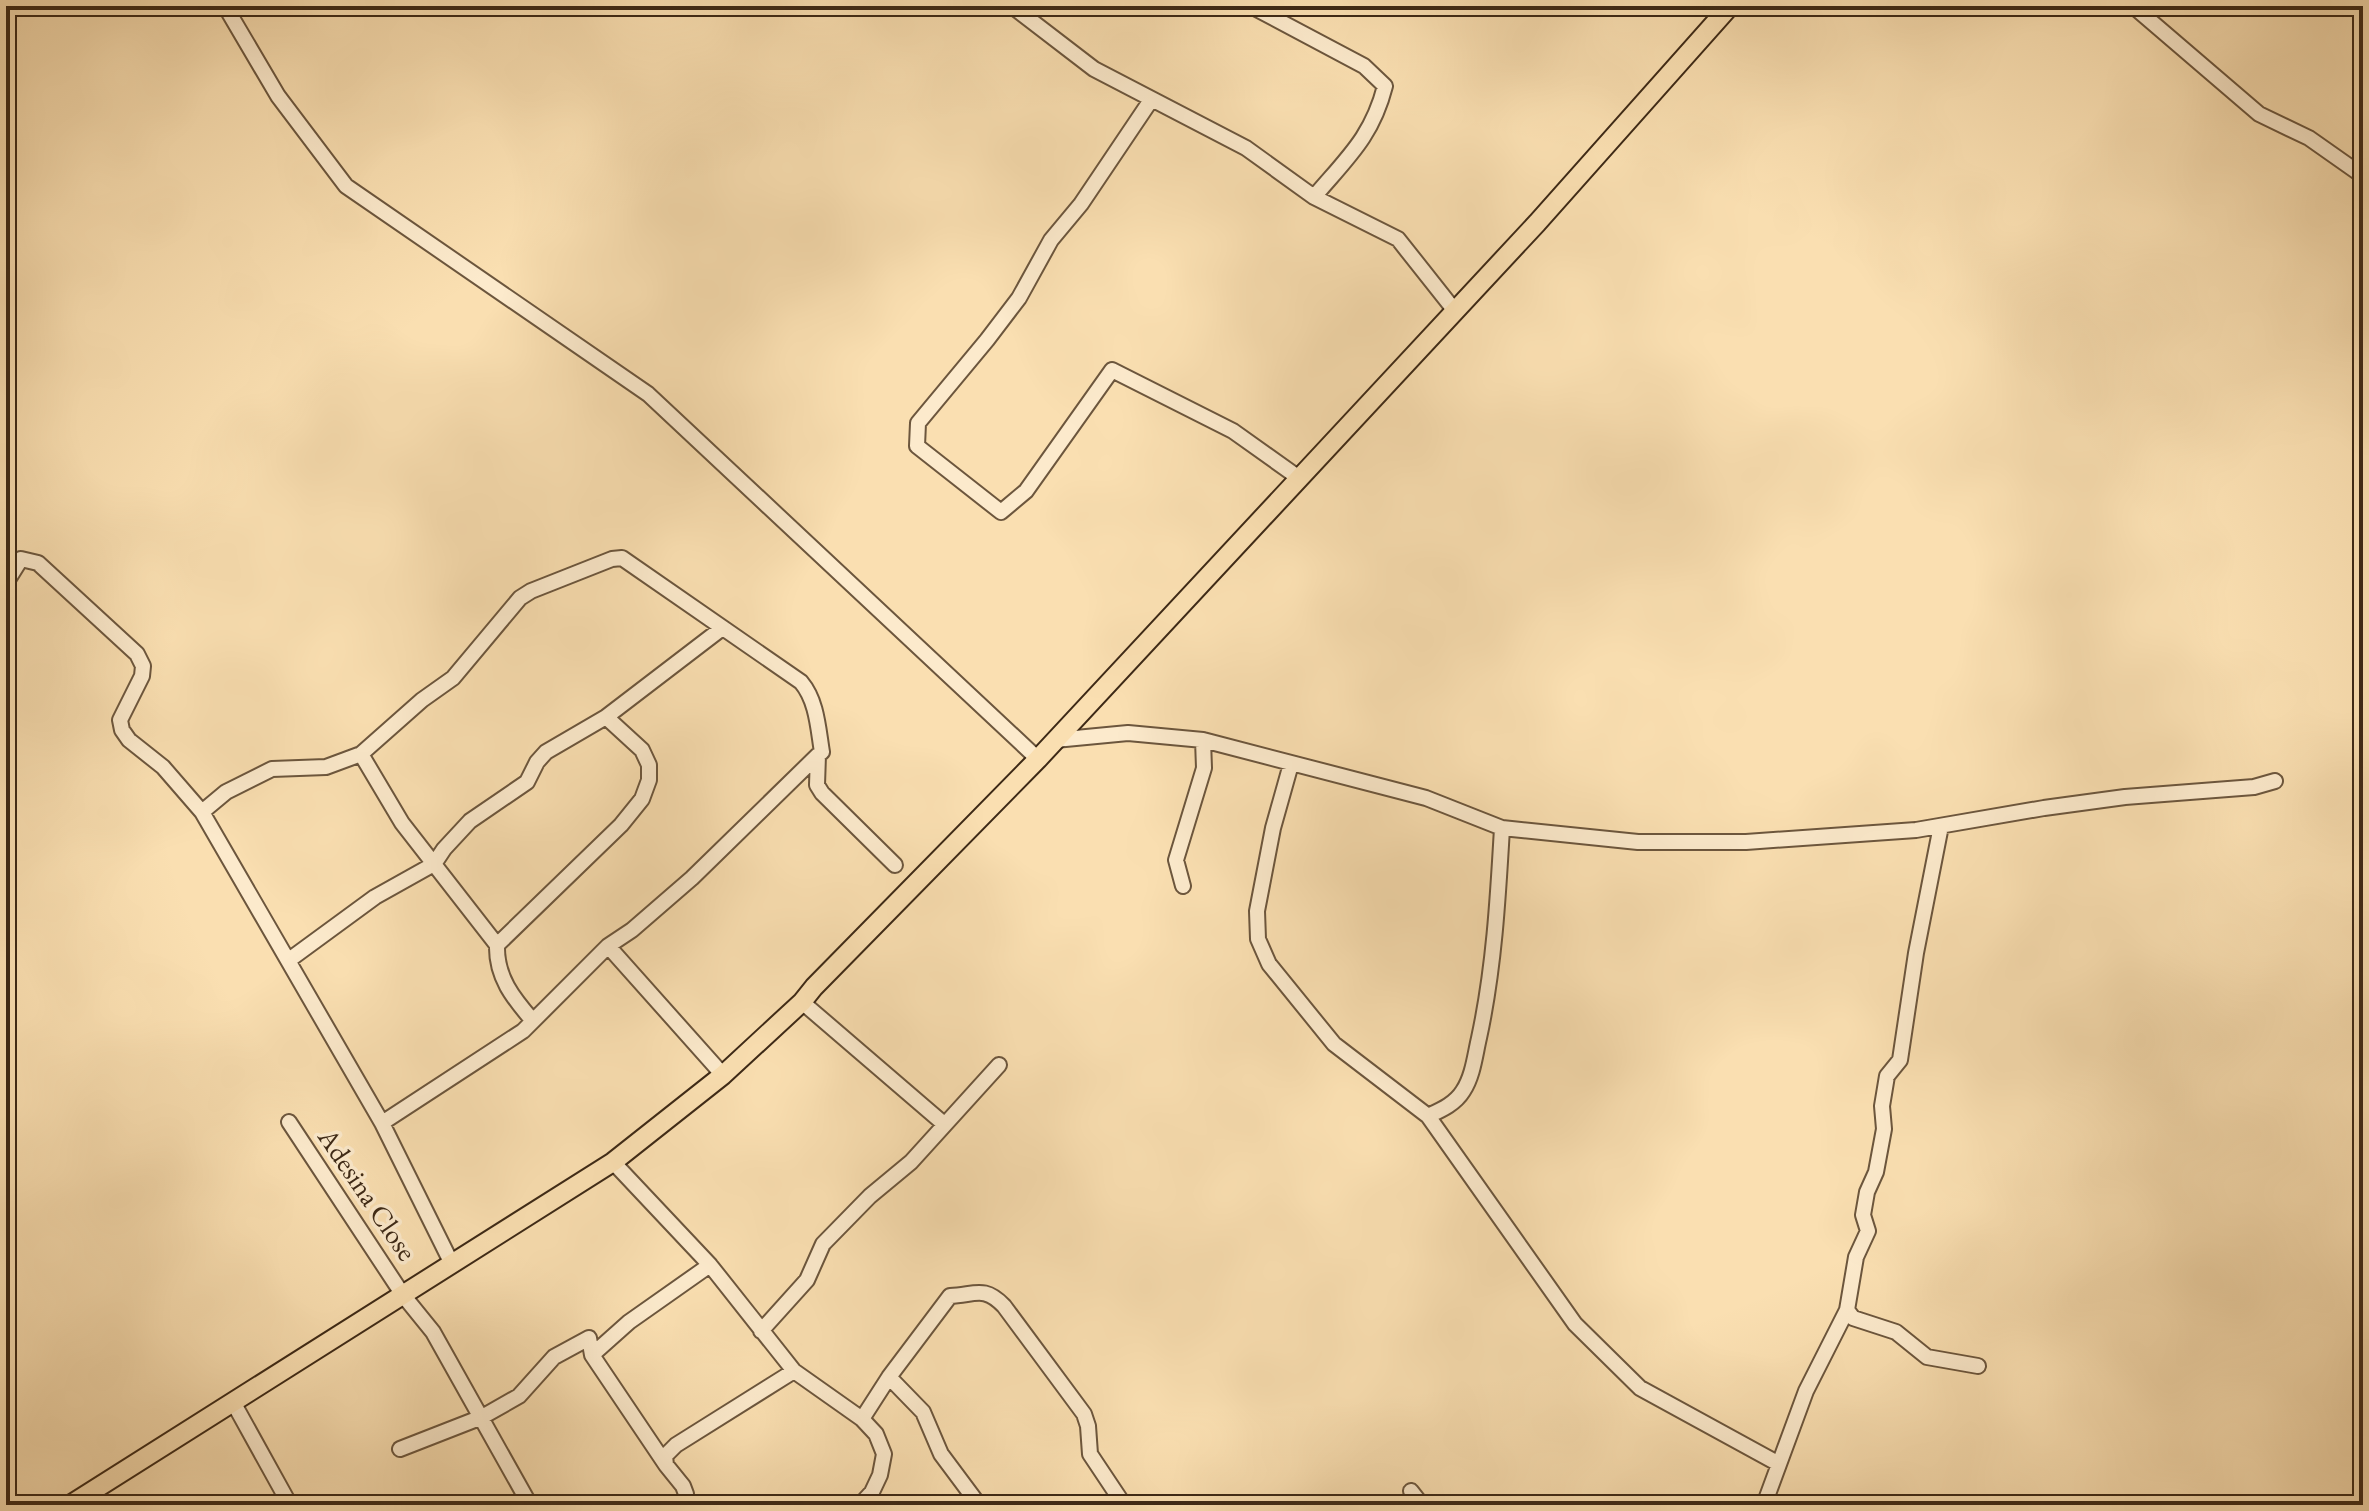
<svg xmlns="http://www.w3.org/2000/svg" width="2369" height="1511" font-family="'EB Garamond',serif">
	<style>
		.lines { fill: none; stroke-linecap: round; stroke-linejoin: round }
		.minor-casing { stroke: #6c563d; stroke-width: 18 }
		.major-casing { stroke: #3d2916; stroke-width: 22 }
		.minor { stroke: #fceacc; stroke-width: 14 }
		.major { stroke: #fadfb1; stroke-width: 18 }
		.labels { text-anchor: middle; stroke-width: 7; stroke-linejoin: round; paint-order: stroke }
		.street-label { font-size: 28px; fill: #3d2916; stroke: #fceacc }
	</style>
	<rect width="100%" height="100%" fill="#fadfb1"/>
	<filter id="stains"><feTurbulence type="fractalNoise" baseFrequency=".0025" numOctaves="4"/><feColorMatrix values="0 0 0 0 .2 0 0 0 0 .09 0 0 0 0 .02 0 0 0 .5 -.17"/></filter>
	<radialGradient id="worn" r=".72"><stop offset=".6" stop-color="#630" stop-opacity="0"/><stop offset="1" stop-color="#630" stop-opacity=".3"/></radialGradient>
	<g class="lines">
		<defs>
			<path id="minor" d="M225 6 278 96 346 186 648 394 1038 759
				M1012 6 1094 69 1246 148 1314 197 1398 239 1455 311
				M1251 6 1364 66 1385 86C1372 137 1347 158 1314 197
				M2133 6 2259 114 2309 138 2363 176
				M1151 100 1081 204 1051 240 1019 298 987 340 918 423 917 446 1001 512 1026 491 1112 370 1233 431 1299 478
				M6 583 21 559 38 563 137 654 143 666 142 676 120 720 122 730 129 740 163 767 202 812 382 1123 451 1262
				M1055 740 1128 733 1203 740 1426 798 1502 828 1638 842H1746L1916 830 2044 808 2125 797 2254 787 2275 781
				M361 754 402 823 497 945
				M1291 764 1273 828 1257 911 1258 939 1269 964 1334 1044 1428 1116 1575 1324 1640 1388 1779 1464
				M202 812 226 792 272 769 326 767 361 754 422 700 453 678 520 598 531 591 612 559 622 558 801 682C817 701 818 728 822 752L818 755 817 785 822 793 895 865
				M1941 826 1916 953 1900 1060 1887 1076 1882 1106 1884 1129 1876 1172 1867 1192 1863 1215 1868 1231 1856 1257 1847 1310 1853 1318 1896 1332 1927 1357 1978 1366
				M1183 886 1176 860 1204 768 1203 740
				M608 946 723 1075
				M289 960 375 897 434 864 444 849 470 821 527 782 537 762 546 752 606 717 721 629
				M802 1002 944 1124
				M533 1021C513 998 496 977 497 945L621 825 642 799 649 780V765L642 750 606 717
				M1428 1116C1441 1110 1455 1104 1463 1091 1473 1076 1475 1055 1479 1038 1494 969 1498 898 1502 828
				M289 1122 403 1295 433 1332 530 1505
				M382 1123 523 1031 608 946 632 930 692 878 818 755
				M613 1162 710 1265 794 1371 862 1419 876 1434 884 1454 880 1475 872 1492 860 1505
				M761 1331 807 1280 823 1244 870 1196 911 1162 999 1065
				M592 1355 666 1465 683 1486 686 1494 684 1501 678 1505
				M889 1377 923 1412 941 1454 979 1505
				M233 1402 290 1505
				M862 1419 889 1377 950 1296C975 1295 984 1285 1004 1306L1084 1414 1088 1426 1090 1454 1124 1505
				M400 1449 482 1417 519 1396 554 1357 589 1338 592 1355 629 1322 710 1265
				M666 1465 665 1456 676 1445 794 1371
				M1411 1491 1422 1505
				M1764 1505 1806 1391 1847 1310"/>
			<path id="major" d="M70 1505 613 1162 723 1075 802 1002 814 987 1038 759 1537 223 1730 6"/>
		</defs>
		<use href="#minor" class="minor-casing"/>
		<use href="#major" class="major-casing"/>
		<use href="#minor" class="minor"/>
		<use href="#major" class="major"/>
	</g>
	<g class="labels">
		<g class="street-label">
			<text transform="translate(368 1194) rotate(56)" y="10">Adesina Close</text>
		</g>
	</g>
	<rect width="2369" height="1511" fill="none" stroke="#fadfb1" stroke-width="32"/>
	<rect x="8" y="8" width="2353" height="1495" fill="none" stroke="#3d2916" stroke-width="4"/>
	<rect x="16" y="16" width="2337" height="1479" fill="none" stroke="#3d2916" stroke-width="2"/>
	<rect width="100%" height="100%" filter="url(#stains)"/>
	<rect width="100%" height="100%" fill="url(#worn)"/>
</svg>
